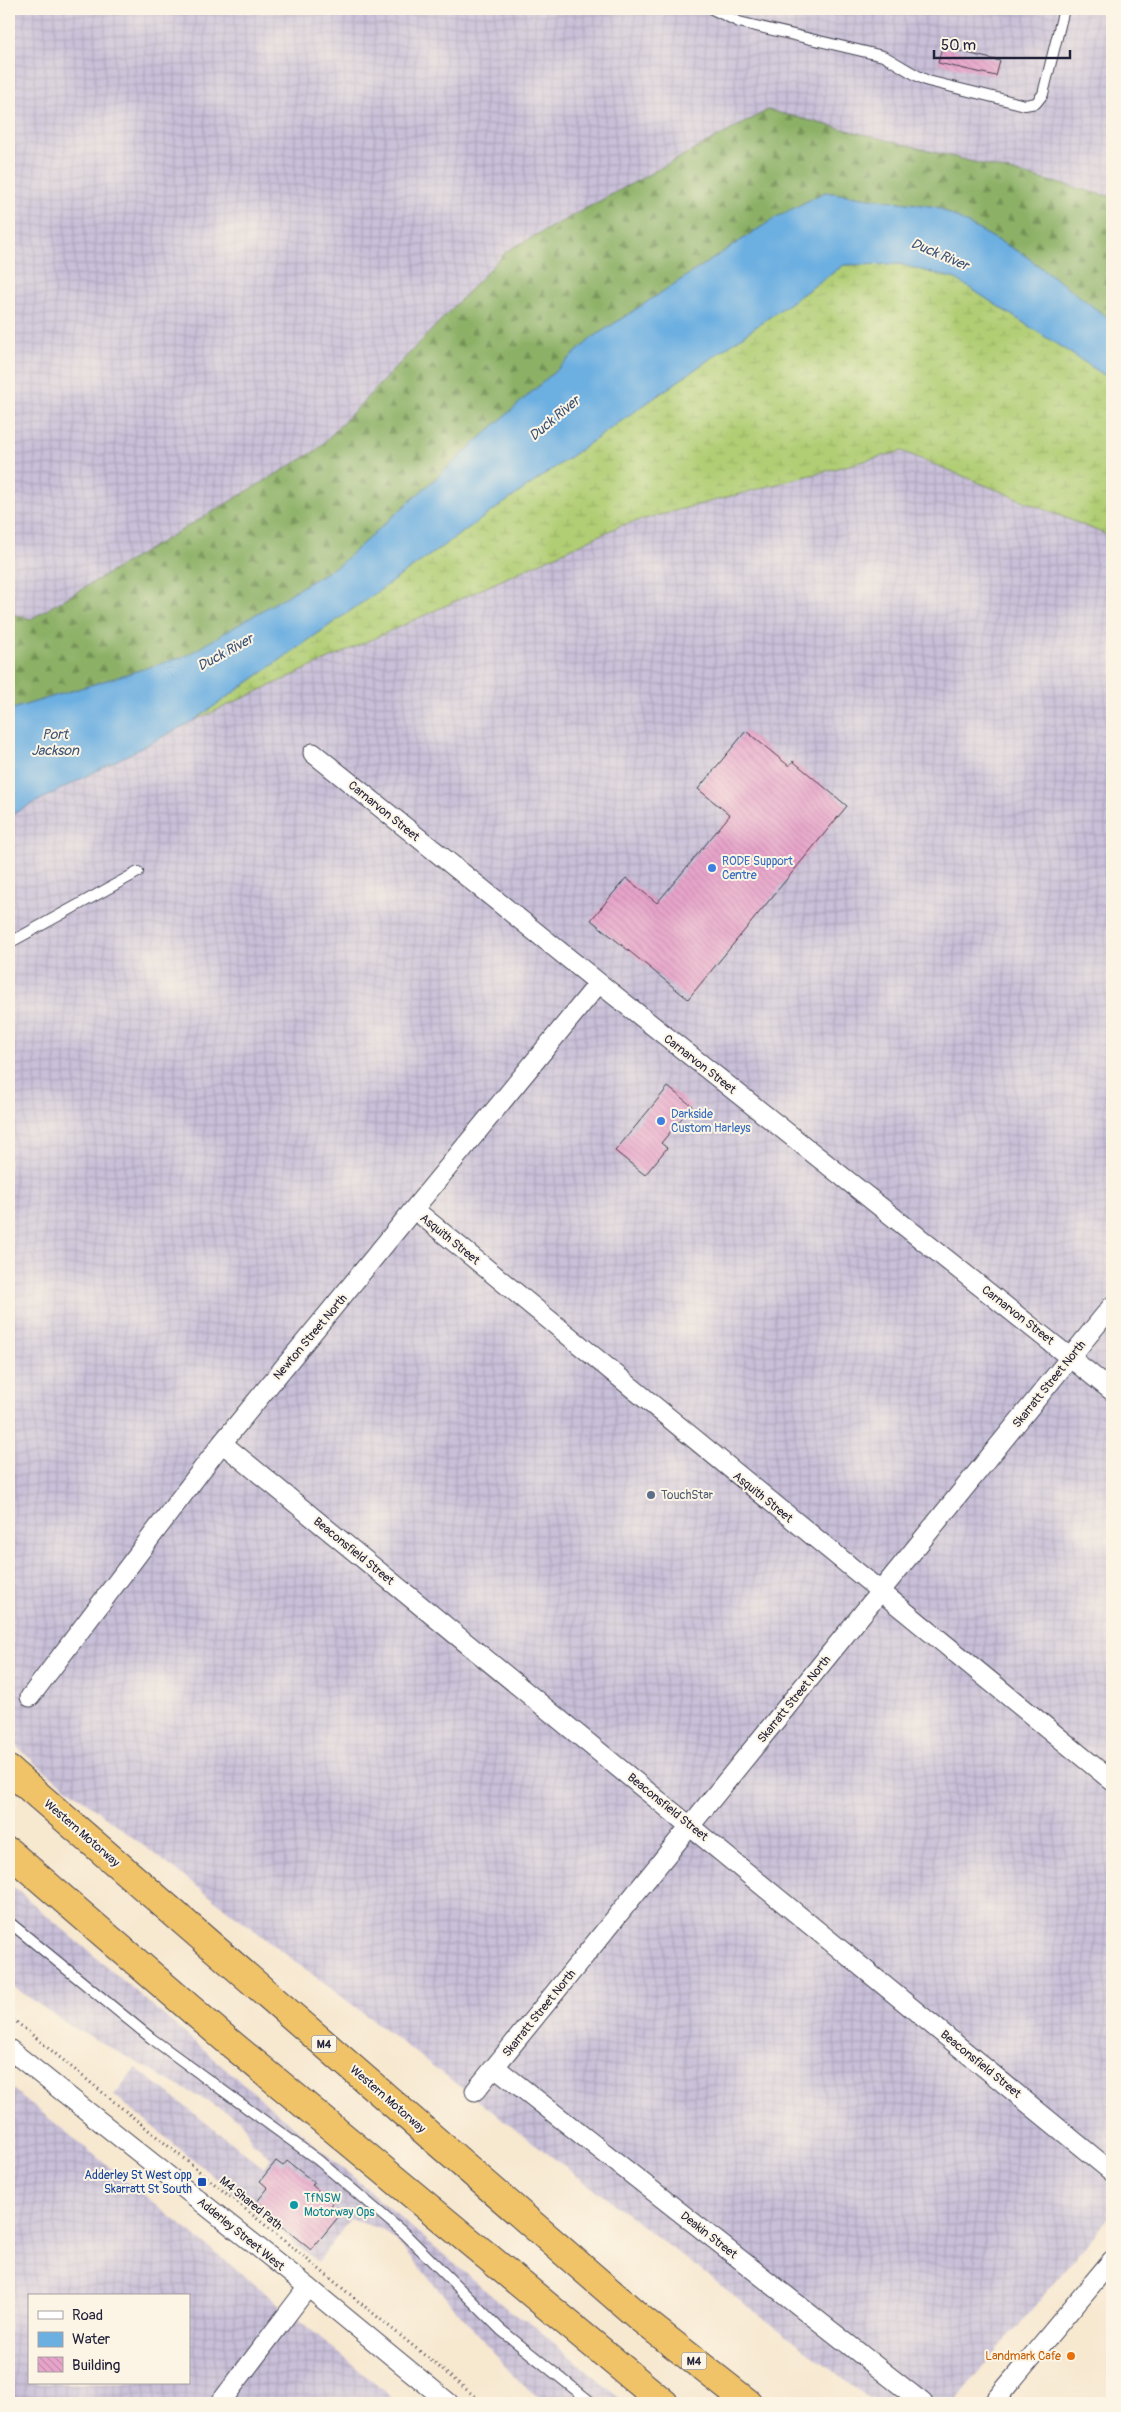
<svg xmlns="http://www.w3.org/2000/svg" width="1121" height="2412" font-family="Pangolin,sans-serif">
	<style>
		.industrial { fill: url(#industrial-grid); fill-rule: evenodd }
		.forest { fill: url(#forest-firs); stroke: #576a50 }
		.wetland { fill: url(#wetland-marsh); stroke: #6a7858 }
		.water { fill: #6cafe1; stroke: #47688e }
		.building { fill: url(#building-back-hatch) }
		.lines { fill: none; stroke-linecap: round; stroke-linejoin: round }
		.service-casing { stroke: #424051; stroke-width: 12 }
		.minor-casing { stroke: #424051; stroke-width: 21 }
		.motorway-casing { stroke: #424051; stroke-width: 30 }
		.path { stroke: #424051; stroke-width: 3; stroke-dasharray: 1 4; stroke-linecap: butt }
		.service { stroke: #fff; stroke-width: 10 }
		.minor { stroke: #fff; stroke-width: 19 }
		.motorway { stroke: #f0c369; stroke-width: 28 }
		.shop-dot { fill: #3f7fe0; stroke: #fcf5e5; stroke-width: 2 }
		.service-dot { fill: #5c6f8a; stroke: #fcf5e5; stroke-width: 2 }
		.transit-dot { fill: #1a4fb4; stroke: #fcf5e5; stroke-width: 2 }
		.culture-dot { fill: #0f9aa8; stroke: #fcf5e5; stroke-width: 2 }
		.food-dot { fill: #e8710a; stroke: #fcf5e5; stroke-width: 2 }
		.labels { text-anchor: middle; stroke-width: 4; stroke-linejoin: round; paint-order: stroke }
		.shield { fill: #fcf5e5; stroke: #63616e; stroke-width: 1 }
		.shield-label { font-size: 11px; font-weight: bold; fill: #22223b }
		.street-label { font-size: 12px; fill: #22223b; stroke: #fcf5e5 }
		.shop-label { font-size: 12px; fill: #366cbe; stroke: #fcf5e5; text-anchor: start }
		.service-label { font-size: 12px; fill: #4e5e75; stroke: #fcf5e5; text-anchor: start }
		.transit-label { font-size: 12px; fill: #164399; stroke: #fcf5e5; text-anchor: end }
		.culture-label { font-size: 12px; fill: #0d838f; stroke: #fcf5e5; text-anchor: start }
		.food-label { font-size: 12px; fill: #c56008; stroke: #fcf5e5; text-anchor: end }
		.water-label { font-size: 14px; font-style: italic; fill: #3c5375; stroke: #fcf5e5 }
	</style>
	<defs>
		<pattern id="industrial-grid" width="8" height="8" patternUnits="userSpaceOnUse" patternTransform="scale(1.25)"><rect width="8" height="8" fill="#c8bfd8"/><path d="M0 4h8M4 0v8" fill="none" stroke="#aca4ba"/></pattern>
		<pattern id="forest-firs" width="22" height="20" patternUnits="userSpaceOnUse" patternTransform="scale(1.25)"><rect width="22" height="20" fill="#8cb166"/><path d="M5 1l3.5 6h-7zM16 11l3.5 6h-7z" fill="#729055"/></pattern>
		<pattern id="wetland-marsh" width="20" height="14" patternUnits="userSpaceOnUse" patternTransform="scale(1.25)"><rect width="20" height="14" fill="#b1ce74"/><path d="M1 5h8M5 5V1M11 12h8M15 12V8" fill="none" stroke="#98b165"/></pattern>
		<pattern id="building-back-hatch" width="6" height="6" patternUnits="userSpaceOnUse" patternTransform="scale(1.25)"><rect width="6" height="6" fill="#e7a4ca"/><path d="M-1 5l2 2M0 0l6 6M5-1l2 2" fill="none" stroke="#c68dae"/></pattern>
	</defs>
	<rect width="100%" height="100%" fill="#fcf5e5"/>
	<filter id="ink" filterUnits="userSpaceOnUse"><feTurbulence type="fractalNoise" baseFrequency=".02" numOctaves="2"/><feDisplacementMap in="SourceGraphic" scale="10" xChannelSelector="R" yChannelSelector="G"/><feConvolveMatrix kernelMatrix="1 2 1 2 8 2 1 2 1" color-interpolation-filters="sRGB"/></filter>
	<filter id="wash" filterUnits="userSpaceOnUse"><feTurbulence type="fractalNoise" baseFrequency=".0096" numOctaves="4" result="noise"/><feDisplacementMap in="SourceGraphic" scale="20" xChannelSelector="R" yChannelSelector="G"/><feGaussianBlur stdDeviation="1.12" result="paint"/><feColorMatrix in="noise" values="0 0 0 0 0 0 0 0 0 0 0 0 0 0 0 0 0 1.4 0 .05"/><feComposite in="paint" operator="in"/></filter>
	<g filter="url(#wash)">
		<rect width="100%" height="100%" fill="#f7e8d0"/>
		<path class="industrial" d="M9 9H1112V197L768 110 507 251 317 450 31 619 9 613Z
			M902 451 1112 537V2214L953 2403H875L35 1763 9 1740V816L193 721 622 525Z
			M9 1883 513 2314 527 2320 625 2403H546L518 2381 396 2240 383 2230 350 2219 318 2262 114 2095 136 2068 264 2168 271 2158 252 2142 241 2120 69 2025 9 1984Z
			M9 2086 315 2333 398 2403H9ZM29 2296H189V2383H29Z"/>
		<path class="forest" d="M768 110 1112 197V321L1023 254 937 207 825 192 775 218 592 338 340 564 186 656 9 710V613L31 619 317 450 507 251Z"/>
		<path class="wetland" d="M899 264 956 279 1112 380V537L902 451 622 525 193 721 844 265Z"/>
		<path class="water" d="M825 192 937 207 1023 254 1112 321V380L956 279 899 264 844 265 193 721 9 816V710L186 656 340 564 592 338 775 218Z"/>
		<g id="blocks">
			<path class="building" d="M942 47 1000 61 996 76 938 63Z
				M746 731 789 766 793 761 847 806 688 999 591 920 626 878 657 903 730 815 698 789Z
				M668 1087 692 1106 661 1143 667 1148 645 1175 615 1151Z
				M276 2161 283 2166 287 2161 315 2183 312 2185 333 2203 330 2207 340 2215 311 2250 255 2204 268 2188 260 2181Z"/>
		</g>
	</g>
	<g filter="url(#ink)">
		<use href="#blocks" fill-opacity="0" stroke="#424051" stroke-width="1"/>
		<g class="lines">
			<defs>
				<path id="service" d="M712 9 739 22 883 56C899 64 912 74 928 81L1025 105 1036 103 1043 94 1064 9
					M9 943 138 872
					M9 1922 151 2038 318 2160 405 2234 501 2330 592 2403"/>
				<path id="minor" d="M313 753 599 983 1112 1391
					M415 1210 1112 1781
					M222 1443 1112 2172
					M30 1697 222 1443 599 983
					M9 2049 308 2287 449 2403
					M495 2067 923 2403
					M475 2091 1112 1306
					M220 2403 308 2287
					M993 2403 1112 2260"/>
				<path id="motorway" d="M9 1770 640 2318 748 2403
					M9 1852 229 2042 664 2403"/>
			</defs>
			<use href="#service" class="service-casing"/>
			<use href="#minor" class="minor-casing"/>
			<use href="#motorway" class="motorway-casing"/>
			<path class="path" d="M9 2016 483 2403"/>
			<use href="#service" class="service"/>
			<use href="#minor" class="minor"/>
			<use href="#motorway" class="motorway"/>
		</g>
	</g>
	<g class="shop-dot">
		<circle cx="712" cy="868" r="5"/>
		<circle cx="661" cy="1121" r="5"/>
	</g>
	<circle class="service-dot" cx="651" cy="1495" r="5"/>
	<rect class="transit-dot" x="197" y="2177" width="10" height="10" rx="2.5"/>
	<circle class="culture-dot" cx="294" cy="2205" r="5"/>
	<circle class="food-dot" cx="1071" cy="2356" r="5"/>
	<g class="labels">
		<g class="shield">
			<rect x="311.5" y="2035.5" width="25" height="17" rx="4"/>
			<rect x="681.5" y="2352.5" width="25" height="17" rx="4"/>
		</g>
		<g class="shield-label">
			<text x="324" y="2048">M4</text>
			<text x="694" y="2365">M4</text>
		</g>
		<g class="street-label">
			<text transform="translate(384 811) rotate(39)" y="4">Carnarvon Street</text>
			<text transform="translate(700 1064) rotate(38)" y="4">Carnarvon Street</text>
			<text transform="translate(450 1239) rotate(39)" y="4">Asquith Street</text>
			<text transform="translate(1018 1315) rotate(38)" y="4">Carnarvon Street</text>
			<text transform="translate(310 1337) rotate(-50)" y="4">Newton Street North</text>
			<text transform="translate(1049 1384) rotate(-51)" y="4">Skarratt Street North</text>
			<text transform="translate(763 1497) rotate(39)" y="4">Asquith Street</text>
			<text transform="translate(354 1551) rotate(39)" y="4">Beaconsfield Street</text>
			<text transform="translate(794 1699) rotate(-51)" y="4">Skarratt Street North</text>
			<text transform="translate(668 1807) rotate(39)" y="4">Beaconsfield Street</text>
			<text transform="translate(82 1833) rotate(41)" y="4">Western Motorway</text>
			<text transform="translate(539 2013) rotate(-51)" y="4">Skarratt Street North</text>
			<text transform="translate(981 2064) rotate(39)" y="4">Beaconsfield Street</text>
			<text transform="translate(388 2099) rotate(41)" y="4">Western Motorway</text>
			<text transform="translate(251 2203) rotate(39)" y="4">M4 Shared Path</text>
			<text transform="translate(241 2234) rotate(39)" y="4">Adderley Street West</text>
			<text transform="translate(709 2235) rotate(38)" y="4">Deakin Street</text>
		</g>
		<g class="shop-label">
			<text x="722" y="865">RODE Support<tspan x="722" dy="14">Centre</tspan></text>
			<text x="671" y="1118">Darkside<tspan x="671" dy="14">Custom Harleys</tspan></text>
		</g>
		<g class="service-label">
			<text x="661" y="1499">TouchStar</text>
		</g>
		<g class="transit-label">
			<text x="192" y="2179">Adderley St West opp<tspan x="192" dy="14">Skarratt St South</tspan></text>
		</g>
		<g class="culture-label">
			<text x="304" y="2202">TfNSW<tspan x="304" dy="14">Motorway Ops</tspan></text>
		</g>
		<g class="food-label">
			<text x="1061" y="2360">Landmark Cafe</text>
		</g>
		<g class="water-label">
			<text transform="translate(940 254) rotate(23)" y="5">Duck River</text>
			<text transform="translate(554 418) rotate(-40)" y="5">Duck River</text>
			<text transform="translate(225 652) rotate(-29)" y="5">Duck River</text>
			<text x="55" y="739">Port<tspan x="55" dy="16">Jackson</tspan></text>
		</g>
	</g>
	<rect width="1121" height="2412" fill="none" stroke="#fcf5e5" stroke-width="30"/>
	<rect x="28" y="2294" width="162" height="90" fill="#fcf5e5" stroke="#a5a1a1"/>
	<rect x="38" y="2311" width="25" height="8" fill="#ffffff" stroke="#a5a1a1"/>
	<text x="72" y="2320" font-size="15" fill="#22223b">Road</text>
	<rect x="38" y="2332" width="25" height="15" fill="#6cafe1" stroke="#a5a1a1"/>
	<text x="72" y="2344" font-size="15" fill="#22223b">Water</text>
	<rect x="38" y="2357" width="25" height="15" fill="url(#building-back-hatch)" stroke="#a5a1a1"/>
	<text x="72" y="2370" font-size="15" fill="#22223b">Building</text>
	<path d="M934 50v8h136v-8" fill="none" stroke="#22223b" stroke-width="2.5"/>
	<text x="941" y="50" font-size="15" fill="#22223b" stroke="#fcf5e5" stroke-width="4" paint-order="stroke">50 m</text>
</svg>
